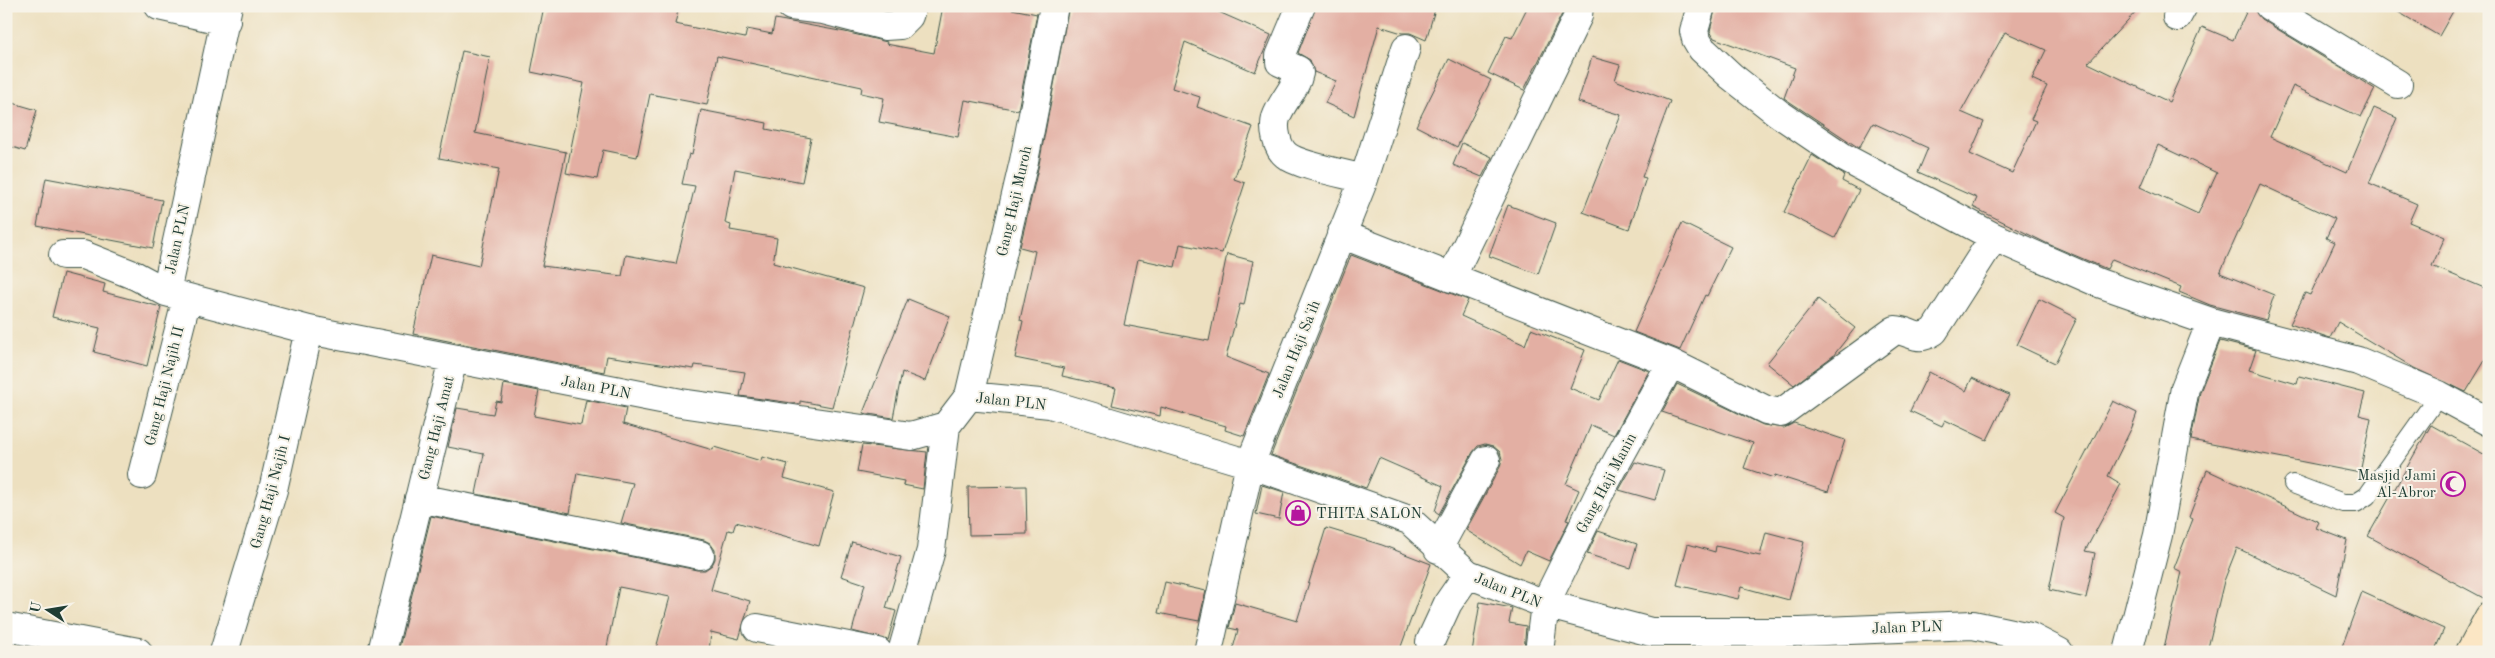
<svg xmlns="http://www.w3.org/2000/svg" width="2495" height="658" font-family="'Old Standard TT',serif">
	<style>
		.building { fill: #e3afa3; fill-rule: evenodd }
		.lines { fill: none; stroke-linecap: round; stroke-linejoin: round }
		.service-casing { stroke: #3e5549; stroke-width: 20 }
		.minor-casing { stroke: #3e5549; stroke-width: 30 }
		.secondary-casing { stroke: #3e5549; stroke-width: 30 }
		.service { stroke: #fff; stroke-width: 18 }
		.minor { stroke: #fff; stroke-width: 28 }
		.secondary { stroke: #fbe6c4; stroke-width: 28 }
		.labels { text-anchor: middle; stroke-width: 4; stroke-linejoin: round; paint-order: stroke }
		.street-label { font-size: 15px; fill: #1f3d34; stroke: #f7f3e8 }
		.poi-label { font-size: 15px; fill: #1f3d34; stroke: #f7f3e8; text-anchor: end }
	</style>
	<rect width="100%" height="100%" fill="#f7f3e8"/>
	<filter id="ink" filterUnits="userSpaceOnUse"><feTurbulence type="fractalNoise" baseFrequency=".02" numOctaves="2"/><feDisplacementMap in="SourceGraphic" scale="10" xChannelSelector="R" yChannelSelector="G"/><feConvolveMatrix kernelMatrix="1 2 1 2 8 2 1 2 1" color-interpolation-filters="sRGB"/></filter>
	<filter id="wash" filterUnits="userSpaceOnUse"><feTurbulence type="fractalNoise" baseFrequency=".0096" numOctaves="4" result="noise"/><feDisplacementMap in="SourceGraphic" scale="20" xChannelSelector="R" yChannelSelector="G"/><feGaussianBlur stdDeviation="1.12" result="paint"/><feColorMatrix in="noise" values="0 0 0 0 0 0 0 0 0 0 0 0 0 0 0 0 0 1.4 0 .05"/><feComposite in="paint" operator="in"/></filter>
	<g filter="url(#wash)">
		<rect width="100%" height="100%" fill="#ede0c0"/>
		<g id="blocks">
			<path class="building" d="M544 6H679L675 24 745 38 747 29 772 34 775 19 845 32 887 42 886 44 934 53 943 6H997L1037 14 1018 110 965 100 958 137 879 122 884 98 861 93 862 87 717 56 707 105 650 94 637 157 603 150 597 179 566 173 584 83 531 72Z
				M871 6H896L893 10H886Z
				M1069 6H1205L1271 35 1255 72 1185 42 1172 88 1200 97 1197 107 1253 127 1234 179 1245 183 1222 253 1180 244 1175 267 1138 259 1124 325 1209 341 1227 254 1253 261 1244 305 1240 304 1226 357 1269 374 1244 436 1225 430 1226 426 1161 407 1160 416 1112 405 1116 388 1062 376 1064 368 1015 358 1023 321 1020 320 1035 251 1020 247 1039 164Z
				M1316 6H1436L1426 40 1410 33H1402L1379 26 1354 116 1325 103 1336 81 1314 72 1310 60 1298 53Z
				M1528 6H1563V12L1524 90 1488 73 1506 36 1512 38Z
				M1716 6H2141L2088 63 2169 102 2202 27 2233 40 2249 6 2254 8 2261 19 2375 89 2361 117 2293 86 2270 137 2347 172 2374 108 2397 118 2369 183 2417 204 2409 222 2445 237 2432 266 2489 290V354L2466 392 2414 368 2338 322 2330 338 2290 324 2305 293 2310 295 2335 242 2326 238 2335 219 2260 184 2220 273 2274 295 2266 320 2210 305 2179 292 2181 287 2112 259 2107 269 2048 244 1973 207 1977 198 1918 172 1928 148 1873 123 1859 148 1784 98 1795 68 1714 38 1710 31ZM2005 32 2046 50 2032 79 2047 86 2031 119 2036 121 2012 173 1970 154 1984 122 1961 112ZM2158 145 2217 173 2198 214 2140 187Z
				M2388 6H2456L2439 36Z
				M462 51 490 57 475 133 566 152 542 266 622 276 626 255 676 264 695 186 682 184 689 154 692 155 701 110 767 123 766 129 811 138 802 182 735 169 725 223 731 225 730 230 777 238 773 263 864 288 832 407 800 401V404L740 396 745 372 695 365 694 369 607 356 604 372 413 334 431 255 479 266 499 169 439 158Z
				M1592 57 1620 65 1615 80 1670 101 1642 177 1646 178 1629 229 1583 212 1621 115 1578 102Z
				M1449 59 1491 80 1457 147 1416 126Z
				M6 101 37 110 25 151 6 145Z
				M1462 143 1492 157 1482 177 1453 165Z
				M1812 155 1844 175 1842 181 1859 190 1835 238 1784 212Z
				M46 178 162 200 153 248 37 226Z
				M1508 205 1556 223 1538 274 1489 256Z
				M1682 223 1731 247 1707 296 1705 295 1680 350 1634 332Z
				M1351 255 1468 300 1461 316 1525 345 1531 329 1585 350 1570 388 1599 400 1618 359 1649 371 1614 435 1591 425 1566 484 1579 490 1566 520 1569 521 1549 561 1526 551 1520 564 1466 530 1500 467 1502 459 1500 452 1493 446 1485 444 1478 446 1473 452 1439 514 1435 511 1443 486 1379 458 1366 488 1271 455Z
				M63 273 105 284 103 292 161 307 147 366 94 352 100 328 52 317Z
				M908 299 950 316 925 381 902 372 893 418 863 413Z
				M1818 299 1855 328 1833 356 1794 385 1767 363Z
				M2039 299 2077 318 2055 363 2017 345Z
				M2220 341 2256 350 2249 370 2297 384 2299 376 2365 393 2359 415 2371 418 2360 473 2191 440 2200 392Z
				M1929 372 1966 391 1972 378 2009 395 1987 440 1945 420 1942 426 1910 411Z
				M504 384 539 391 534 416 581 425 586 400 626 408 623 424 713 450 714 447 761 461 762 457 788 464 784 478 834 492 819 546 736 522 733 531 728 530 711 590 750 601 739 639 711 632 709 652H655L670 597 619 587 606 652H398L431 516 697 570H705L712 565 715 559V550L710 543 704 540 621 523 633 483 577 473 570 513 476 494 484 454 448 447 457 408 493 414 496 401 501 402Z
				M1677 384 1763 425 1784 428 1794 423 1845 440 1828 492 1775 475 1774 478 1744 468 1753 443 1662 412Z
				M2113 401 2137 413 2132 427 2108 476 2121 484 2085 551 2095 553 2086 598 2049 590 2064 518 2055 513Z
				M2431 425 2489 457V601L2368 536Z
				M862 445 927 452 923 489 903 485 904 481 857 472Z
				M1635 462 1664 470 1655 500 1619 490Z
				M2207 470 2319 522 2316 528 2347 540 2336 595 2237 548 2224 581 2207 652H2163L2182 572 2174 568 2193 519 2189 517Z
				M1262 485 1284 492 1279 519 1256 514Z
				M1026 486 1027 534 969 535 968 487Z
				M1326 528 1382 545 1431 564 1399 652H1232L1238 630 1229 628 1235 603 1297 621Z
				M1598 531 1637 544 1630 568 1587 554Z
				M1766 532 1804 542 1789 600 1741 587 1738 599 1677 585 1688 544 1715 552 1716 546 1760 556Z
				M852 542 901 557 886 608 896 611 888 640 852 631 865 584 841 576Z
				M1165 582 1206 591 1199 621 1158 613Z
				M2362 592 2444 629 2434 652H2340Z
				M1480 602 1512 608 1509 623 1526 626 1524 652H1472Z"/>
		</g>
	</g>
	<g filter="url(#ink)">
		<use href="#blocks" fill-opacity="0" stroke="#3e5549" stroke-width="1"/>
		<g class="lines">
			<defs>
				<path id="service" d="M2293 484 2343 503H2356L2367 496 2439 395"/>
				<path id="minor" d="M159 6 226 21
					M791 6 823 10 885 26 900 25 909 16 912 6
					M1301 6 1280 56V62L1298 70 1299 73C1296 89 1281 102 1276 118 1273 129 1277 148 1286 155 1297 165 1346 174 1364 179
					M1701 6 1694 31 1696 39 1702 49 1731 76 1778 113 1843 157 1994 237 2099 283 2211 322 2358 361 2439 395 2489 422
					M2269 6 2398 84
					M2177 17 2183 6
					M1341 234 1671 363 1766 410 1781 413 1895 330C1913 331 1916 343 1934 331L1994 237
					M63 255H83L136 276 166 292 309 330 681 403 911 436 946 426 969 396 1050 404 1250 464 1409 520 1468 574 1545 604 1651 632H1800L1973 625 2030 637 2059 652
					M1451 278 1578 16 1579 6
					M166 292 228 6
					M969 396 1024 161 1054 6
					M142 475 187 298
					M419 498 700 555
					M1438 549 1486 460
					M6 627 138 652
					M757 628 878 652
					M1430 642 1448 603 1468 574
					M224 652 273 490 309 330
					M382 652 453 359
					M902 652 931 550 946 426
					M1208 652 1250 464 1364 179 1406 48
					M1539 652 1545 604 1599 494 1671 363
					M2128 652 2158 535 2185 388 2211 322"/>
				<path id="secondary" d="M2470 652 2489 617"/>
			</defs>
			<use href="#service" class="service-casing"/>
			<use href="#minor" class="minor-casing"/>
			<use href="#secondary" class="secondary-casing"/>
			<use href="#service" class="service"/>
			<use href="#minor" class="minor"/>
			<use href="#secondary" class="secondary"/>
		</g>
	</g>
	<defs>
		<symbol id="mosque-ring" viewBox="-11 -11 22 22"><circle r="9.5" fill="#f7f3e8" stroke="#b5179e" stroke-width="1.5"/><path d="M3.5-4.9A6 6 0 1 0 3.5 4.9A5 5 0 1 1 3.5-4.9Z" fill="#b5179e"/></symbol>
		<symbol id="shop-ring" viewBox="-11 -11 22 22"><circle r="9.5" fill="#f7f3e8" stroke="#b5179e" stroke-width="1.5"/><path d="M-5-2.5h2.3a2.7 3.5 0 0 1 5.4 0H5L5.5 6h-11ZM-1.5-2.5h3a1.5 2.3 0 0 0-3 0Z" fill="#b5179e"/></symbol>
	</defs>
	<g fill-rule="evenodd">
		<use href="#mosque-ring" x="2439" y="470" width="28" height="28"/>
		<use href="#shop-ring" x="1284" y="499" width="28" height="28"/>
	</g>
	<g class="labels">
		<g class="street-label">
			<text transform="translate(1014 201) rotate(-77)" y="5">Gang Haji Muroh</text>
			<text transform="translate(177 239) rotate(-78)" y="5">Jalan PLN</text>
			<text transform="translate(1296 349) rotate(-68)" y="5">Jalan Haji Sa'ih</text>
			<text transform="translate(164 386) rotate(-76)" y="5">Gang Haji Najih II</text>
			<text transform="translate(596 387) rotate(11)" y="5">Jalan PLN</text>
			<text transform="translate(1011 401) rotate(6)" y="5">Jalan PLN</text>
			<text transform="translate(436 428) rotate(-76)" y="5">Gang Haji Amat</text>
			<text transform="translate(1606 483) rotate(-62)" y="5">Gang Haji Manin</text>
			<text transform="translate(270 492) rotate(-75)" y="5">Gang Haji Najih I</text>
			<text transform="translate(1508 590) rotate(22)" y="5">Jalan PLN</text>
			<text transform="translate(1907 627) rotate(-2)" y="5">Jalan PLN</text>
		</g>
		<g class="poi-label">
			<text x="2436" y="480">Masjid Jami<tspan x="2436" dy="17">Al-Abror</tspan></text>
			<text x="1316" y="518" text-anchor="start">THITA SALON</text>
		</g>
	</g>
	<rect width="2495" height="658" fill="none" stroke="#f7f3e8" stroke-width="25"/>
	<g transform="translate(48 610) rotate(282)" stroke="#f7f3e8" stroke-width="4" paint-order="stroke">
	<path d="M0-4L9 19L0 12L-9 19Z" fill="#1f3d34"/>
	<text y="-8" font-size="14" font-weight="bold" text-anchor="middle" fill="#1f3d34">U</text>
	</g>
</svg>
